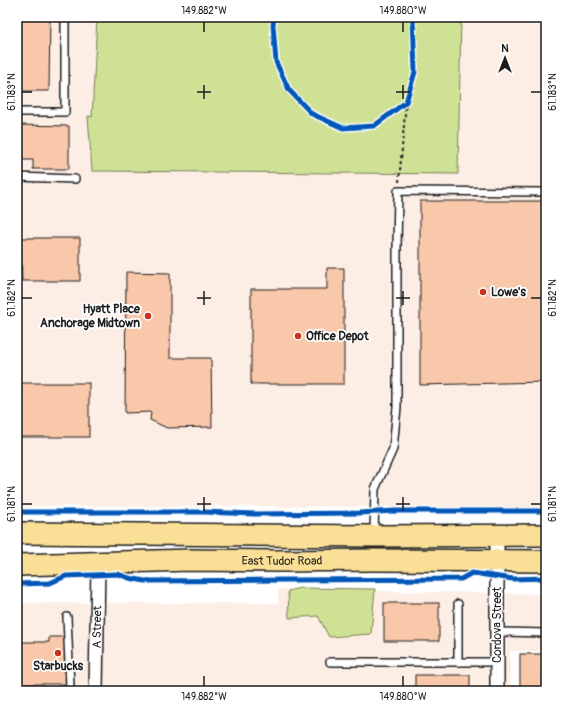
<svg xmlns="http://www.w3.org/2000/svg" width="563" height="708" viewBox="0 0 563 708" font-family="Pangolin,sans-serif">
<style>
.built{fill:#fdeee5}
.green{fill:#cfe195;stroke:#767e58}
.building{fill:#f9c7a9;stroke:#1c1c1c}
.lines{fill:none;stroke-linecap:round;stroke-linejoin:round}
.service-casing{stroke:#1c1c1c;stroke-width:10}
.minor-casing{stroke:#1c1c1c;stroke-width:16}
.primary-casing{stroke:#1c1c1c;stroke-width:24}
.path{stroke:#1c1c1c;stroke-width:2;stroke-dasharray:3 3;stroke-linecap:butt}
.service{stroke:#fff;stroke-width:7}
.minor{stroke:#fff;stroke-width:13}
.primary{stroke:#fadf96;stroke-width:21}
.cycleway-casing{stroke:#fff;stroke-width:8}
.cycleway{stroke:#0057b8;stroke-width:5}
.ticks{fill:none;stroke:#1c1c1c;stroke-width:1.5}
.poi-dot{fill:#c8321e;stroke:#fff;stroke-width:1.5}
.labels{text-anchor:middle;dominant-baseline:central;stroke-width:3.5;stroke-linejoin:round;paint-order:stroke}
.poi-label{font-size:12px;font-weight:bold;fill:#1c1c1c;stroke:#fff;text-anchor:start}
.street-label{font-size:12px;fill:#1c1c1c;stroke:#fff}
.neatline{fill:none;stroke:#1c1c1c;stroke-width:1.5}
.ticks-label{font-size:10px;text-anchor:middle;fill:#1c1c1c}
</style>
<rect width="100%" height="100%" fill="#fff"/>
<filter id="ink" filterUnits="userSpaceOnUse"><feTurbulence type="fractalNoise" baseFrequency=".025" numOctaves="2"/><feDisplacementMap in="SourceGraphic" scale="8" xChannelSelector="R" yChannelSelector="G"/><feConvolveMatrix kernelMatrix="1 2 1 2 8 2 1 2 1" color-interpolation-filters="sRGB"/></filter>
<g filter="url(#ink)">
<g class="built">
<path d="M17 17H97L92 118 88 116 92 171 458 174 461 17H546V507L17 506Z"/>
<path d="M278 589 546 594V651H510V691H17V603H278Z"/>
</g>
<g class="green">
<path d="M97 17H461L458 174 92 171 88 116 92 117Z"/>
<path d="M299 588 375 589 371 634 329 637 318 616 289 618 288 591Z"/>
</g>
<g class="building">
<path d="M17 17H50L49 91H17Z"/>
<path d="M17 125 69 126V169H33V160H17Z"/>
<path d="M420 201H546V382L420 385Z"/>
<path d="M21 238H80V281H22Z"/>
<path d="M327 268H344V384H251V289H327Z"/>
<path d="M126 272 170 273V358H211L212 427 167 428 150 420 151 412 125 413Z"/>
<rect x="20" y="383" width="69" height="54"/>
<rect x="384" y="603" width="55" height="38"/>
<path d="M49 637H66V684H17V642H49Z"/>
<rect x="520" y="654" width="23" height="37"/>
<rect x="415" y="675" width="55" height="16"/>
</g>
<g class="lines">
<g class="service-casing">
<g id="service">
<path d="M17 112H65V17"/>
<path d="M17 177 75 179"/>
<path d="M374 535 375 489 393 449 397 407V249L398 191 546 192"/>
<path d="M458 604V662"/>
<path d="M497 632 546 633"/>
<path d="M330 662H497"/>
<path d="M65 691 70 686 67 617"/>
</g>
</g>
<g class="minor-casing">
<g id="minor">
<path d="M497 535V691"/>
<path id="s1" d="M96 691 98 563"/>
</g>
</g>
<g class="primary-casing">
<g id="primary">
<path d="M17 533 374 536 546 535"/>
<path id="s2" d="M17 565 190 560 279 561 374 560 546 561"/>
</g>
</g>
<path class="path" d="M399 182 406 102"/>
<use href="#service" class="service"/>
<use href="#minor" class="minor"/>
<use href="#primary" class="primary"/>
<g class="cycleway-casing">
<g id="cycleway">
<path d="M274 17 273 25 276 62 289 90 312 114 343 128 374 126 406 102 415 72 413 17"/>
<path d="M17 512H204L254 514 359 513 395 511H546"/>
<path d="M17 584 50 583 66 576 118 574 129 578 145 581 461 579 472 573 513 579 546 578"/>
</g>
</g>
<use href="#cycleway" class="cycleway"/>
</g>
</g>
<path class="ticks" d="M204 22V32M403 22V32M204 85V99M403 85V99M22 92H32M197 92H211M396 92H410M531 92H541M204 291V305M403 291V305M22 298H32M197 298H211M396 298H410M531 298H541M204 497V511M403 497V511M22 504H32M197 504H211M396 504H410M531 504H541M204 676V686M403 676V686"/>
<g class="poi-dot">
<circle cx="483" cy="292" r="4"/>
<circle cx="148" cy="316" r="4"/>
<circle cx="298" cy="336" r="4"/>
<circle cx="58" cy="653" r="4"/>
</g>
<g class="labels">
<g class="poi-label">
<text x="491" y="292">Lowe's</text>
<text x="140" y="309" text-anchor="end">Hyatt Place<tspan x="140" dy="14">Anchorage Midtown</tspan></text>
<text x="306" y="336">Office Depot</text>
<text x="58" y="666" text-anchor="middle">Starbucks</text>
</g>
<g class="street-label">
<text stroke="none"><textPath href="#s2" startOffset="265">East Tudor Road</textPath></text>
<text transform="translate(497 625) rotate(-90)">Cordova Street</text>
<text stroke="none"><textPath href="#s1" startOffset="64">A Street</textPath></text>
</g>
</g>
<rect width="563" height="708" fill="none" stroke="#fff" stroke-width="44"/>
<g transform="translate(505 58)" stroke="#ffffff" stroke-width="3" paint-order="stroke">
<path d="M0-3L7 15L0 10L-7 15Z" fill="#1c1c1c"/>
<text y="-6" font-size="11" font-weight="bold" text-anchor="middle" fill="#1c1c1c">N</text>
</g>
<rect x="22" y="22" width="519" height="664" class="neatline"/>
<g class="ticks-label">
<text x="204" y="14">149.882°W</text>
<text x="403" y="14">149.880°W</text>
<text transform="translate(11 92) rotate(-90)" y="4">61.183°N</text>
<text transform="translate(552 92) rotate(-90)" y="4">61.183°N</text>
<text transform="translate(11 298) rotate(-90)" y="4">61.182°N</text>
<text transform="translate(552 298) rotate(-90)" y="4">61.182°N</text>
<text transform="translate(11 504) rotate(-90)" y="4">61.181°N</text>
<text transform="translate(552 504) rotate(-90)" y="4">61.181°N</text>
<text x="204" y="700">149.882°W</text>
<text x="403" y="700">149.880°W</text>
</g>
</svg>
